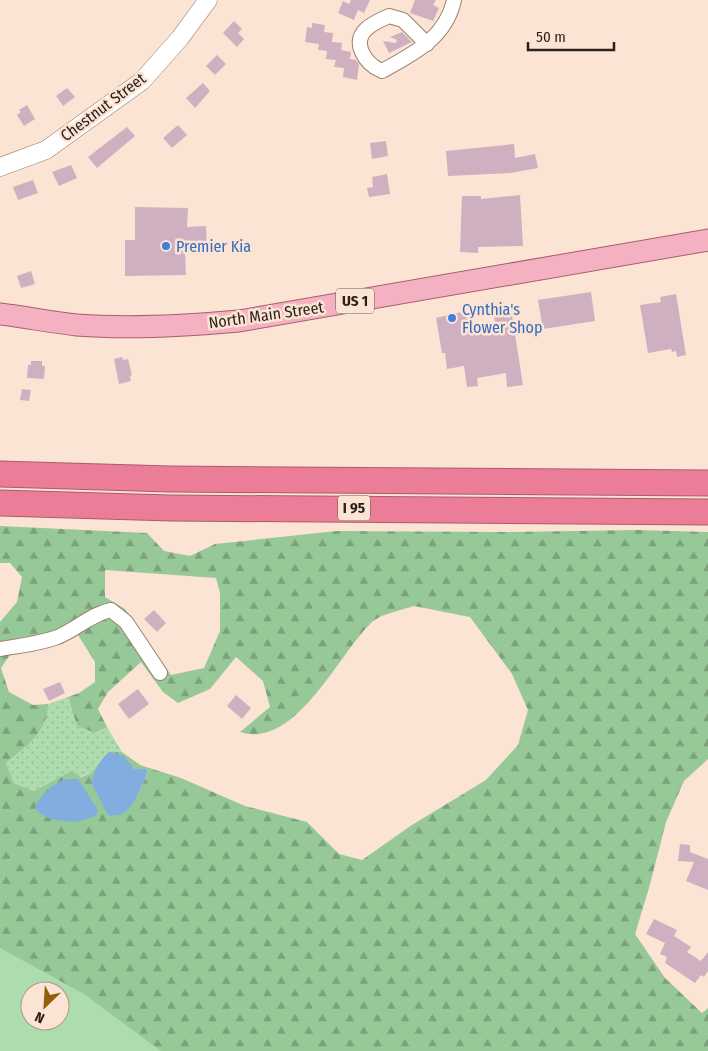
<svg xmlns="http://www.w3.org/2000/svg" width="708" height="1051" viewBox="0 0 708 1051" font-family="'Fira Sans Condensed',sans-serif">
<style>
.grass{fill:url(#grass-dots)}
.forest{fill:url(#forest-firs);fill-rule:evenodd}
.park{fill:#adddae;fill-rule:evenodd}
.water{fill:#81aedf}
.building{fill:#cfb0c1}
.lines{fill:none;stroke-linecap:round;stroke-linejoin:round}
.minor-casing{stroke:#9c816e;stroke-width:16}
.tertiary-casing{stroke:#9c816e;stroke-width:19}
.primary-casing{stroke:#a95d6c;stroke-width:23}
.motorway-casing{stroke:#a95d6c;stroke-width:27}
.minor{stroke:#fff;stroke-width:14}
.tertiary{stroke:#fff;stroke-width:18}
.primary{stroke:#f4b1c1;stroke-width:21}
.motorway{stroke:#ec7d98;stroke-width:25}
.shop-dot{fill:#3f7fe0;stroke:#fce4d4;stroke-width:2}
.labels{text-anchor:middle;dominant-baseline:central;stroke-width:5;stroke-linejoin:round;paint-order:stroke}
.shield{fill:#fce4d4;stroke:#6a5c52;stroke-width:1}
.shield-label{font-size:15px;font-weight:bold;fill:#2c211a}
.street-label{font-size:16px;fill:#2c211a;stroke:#fce4d4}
.shop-label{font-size:16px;fill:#366cbe;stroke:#fce4d4;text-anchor:start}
</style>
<defs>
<pattern id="grass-dots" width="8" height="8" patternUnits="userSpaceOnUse" patternTransform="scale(1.25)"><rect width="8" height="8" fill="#adddae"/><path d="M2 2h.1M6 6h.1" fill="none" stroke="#95bd95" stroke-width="1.8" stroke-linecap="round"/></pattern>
<pattern id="forest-firs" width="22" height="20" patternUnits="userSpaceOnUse" patternTransform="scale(1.25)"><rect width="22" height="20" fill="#97c898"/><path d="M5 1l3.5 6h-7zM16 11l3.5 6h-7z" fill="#7ba27b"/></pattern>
</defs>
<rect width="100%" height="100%" fill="#fce4d4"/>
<path class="grass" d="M68 697 77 726 95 733 107 727 122 752H108L90 774 50 783 34 791 14 783 6 763 25 748 48 710V704Z"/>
<path class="forest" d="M0 526 147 533 164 551 190 556 215 544 337 531 509 532 638 530 708 532V759L684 781 666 822 649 888 635 934 665 978 702 1013 708 1008V1051H0V622L17 602 22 577 10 563H0ZM105 570 216 578 220 593V631L204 668 171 675 125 609 105 597ZM414 606 470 617 512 674 528 710 518 745 486 780 412 825 362 860 339 854 307 822 245 806 181 778 140 765 122 752H108L90 774 81 777 72 771 34 791 14 783 6 763C24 749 49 730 48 704L33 705 9 692 1 668 11 653 33 652 78 635 95 662V682L79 693 68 697 77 726 95 733 107 727 98 709 108 692 141 662 163 692 178 703 210 689 236 657 263 681 270 707 240 732C295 750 338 655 371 623 380 614 402 610 414 606ZM129 764 134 769H146L148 771C138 795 138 804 114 816ZM30 991H60V1021H30Z"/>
<path class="park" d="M0 948 84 994 161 1051H0ZM30 991H60V1021H30Z"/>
<g class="water">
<path d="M110 752 124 756 134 769H146L148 771C141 787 132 821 108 815L91 782C95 771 100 758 110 752Z"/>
<path d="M66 779H78L98 810 96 815C82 825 43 824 35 807 43 793 51 785 66 779Z"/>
</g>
<g class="building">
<path d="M351 0H370L364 13 358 10 354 20 338 13 343 1 349 4Z"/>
<path d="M415 0H436L433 5 439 8 433 21 410 13Z"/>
<path d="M234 21 242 29 238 33 244 39 237 47 223 33Z"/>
<path d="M312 23 325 25 324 32 333 33 332 42 342 43 341 50 351 52 350 59 356 60 359 64 357 80 343 77 344 68 334 67 336 60 326 59 327 51 318 50 319 44 305 42 307 27 312 28Z"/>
<path d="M402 32 412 42 389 53 383 41 396 43 397 40 390 37Z"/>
<path d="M217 55 226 64 215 75 206 66Z"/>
<path d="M203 83 210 91 195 108 186 98Z"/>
<path d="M67 88 75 97 63 106 56 96Z"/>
<path d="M27 105 35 119 24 126 17 115 21 112 19 110Z"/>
<path d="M178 125 187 135 172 148 163 138Z"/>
<path d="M127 127 135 136 97 168 88 157Z"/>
<path d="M386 141 388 156 372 159 370 143Z"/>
<path d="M514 144 515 158 535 154 538 168 510 173 448 176 446 151Z"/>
<path d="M71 165 77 178 59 186 52 172Z"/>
<path d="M387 174 390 194 369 197 367 188 373 187 372 177Z"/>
<path d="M33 180 38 193 18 200 13 187Z"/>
<path d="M520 195 523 246 478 247V253L460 252 462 196H481V199Z"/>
<path d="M135 207 188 208 187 227 206 226 207 252 185 251 186 275 125 276V240H135Z"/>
<path d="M31 271 35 284 21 288 17 276Z"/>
<path d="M591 292 595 321 543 329 538 300Z"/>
<path d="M676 294 686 355 677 357 676 351 672 352 671 349 648 353 640 305 661 302 660 297Z"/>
<path d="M511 309 523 385 507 387 506 373 477 378 478 386 467 387 464 366 447 369 445 353H442L436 318 466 311 468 326 495 322 493 312Z"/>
<path d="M122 357 123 360 128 359 132 375 130 376 131 381 119 384 114 359Z"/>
<path d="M31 361H42V366H45L44 379 27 378 28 365H31Z"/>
<path d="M22 389 31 390 29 401 20 400Z"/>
<path d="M154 610 166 623 157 632 144 619Z"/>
<path d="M60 682 65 693 49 701 43 689Z"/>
<path d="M138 689 149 704 129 719 118 704Z"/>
<path d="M236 695 251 708 242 719 227 706Z"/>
<path d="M680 844 690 845V852L708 859V890L686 881 694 862 678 861Z"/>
<path d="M654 919 677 930 674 936 691 947 687 952 701 961 708 952V971L704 977 701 975 695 983 665 963 667 957 660 954 665 943 646 934Z"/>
</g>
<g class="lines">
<g class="minor-casing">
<g id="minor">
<path d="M427 44 403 20 389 16C373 23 353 32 362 52 366 61 372 67 382 71 413 54 446 38 454 0"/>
<path d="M0 649C18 646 37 644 55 638 75 631 90 614 111 610L126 622 160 673"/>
</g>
</g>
<g class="tertiary-casing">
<path id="tertiary" d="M0 167 46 150 142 81 180 38 208 0"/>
</g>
<g class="primary-casing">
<path id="primary" d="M0 314C25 317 51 322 77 325 130 329 185 326 239 321L708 240"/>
</g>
<g class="motorway-casing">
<g id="motorway">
<path d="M0 474 170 479 708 483"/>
<path d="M0 503 171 508 708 512"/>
</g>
</g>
<use href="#minor" class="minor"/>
<use href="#tertiary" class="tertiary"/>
<use href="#primary" class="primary"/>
<use href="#motorway" class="motorway"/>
</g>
<g class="shop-dot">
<circle cx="166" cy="246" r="5"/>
<circle cx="452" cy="318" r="5"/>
</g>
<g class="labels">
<g class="shield">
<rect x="336" y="288.5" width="38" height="25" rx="4"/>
<rect x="338" y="495.5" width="32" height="25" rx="4"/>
</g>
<g class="shield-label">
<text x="355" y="301">US 1</text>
<text x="354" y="508">I 95</text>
</g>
<g class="street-label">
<text transform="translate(103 107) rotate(-37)">Chestnut Street</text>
<text transform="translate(266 315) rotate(-8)">North Main Street</text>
</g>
<g class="shop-label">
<text x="176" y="246">Premier Kia</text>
<text x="462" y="309">Cynthia's<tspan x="462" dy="18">Flower Shop</tspan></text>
</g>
</g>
<g transform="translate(45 1006) rotate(205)"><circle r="24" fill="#fce4d4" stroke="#a9968a"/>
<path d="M0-4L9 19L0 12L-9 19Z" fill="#915e0e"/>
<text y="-8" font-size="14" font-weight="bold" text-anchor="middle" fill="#2c211a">N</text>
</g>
<path d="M528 42v8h86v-8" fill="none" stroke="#2c211a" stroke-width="2.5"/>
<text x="536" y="42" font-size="15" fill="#2c211a" stroke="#fce4d4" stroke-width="4" paint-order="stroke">50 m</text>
</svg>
